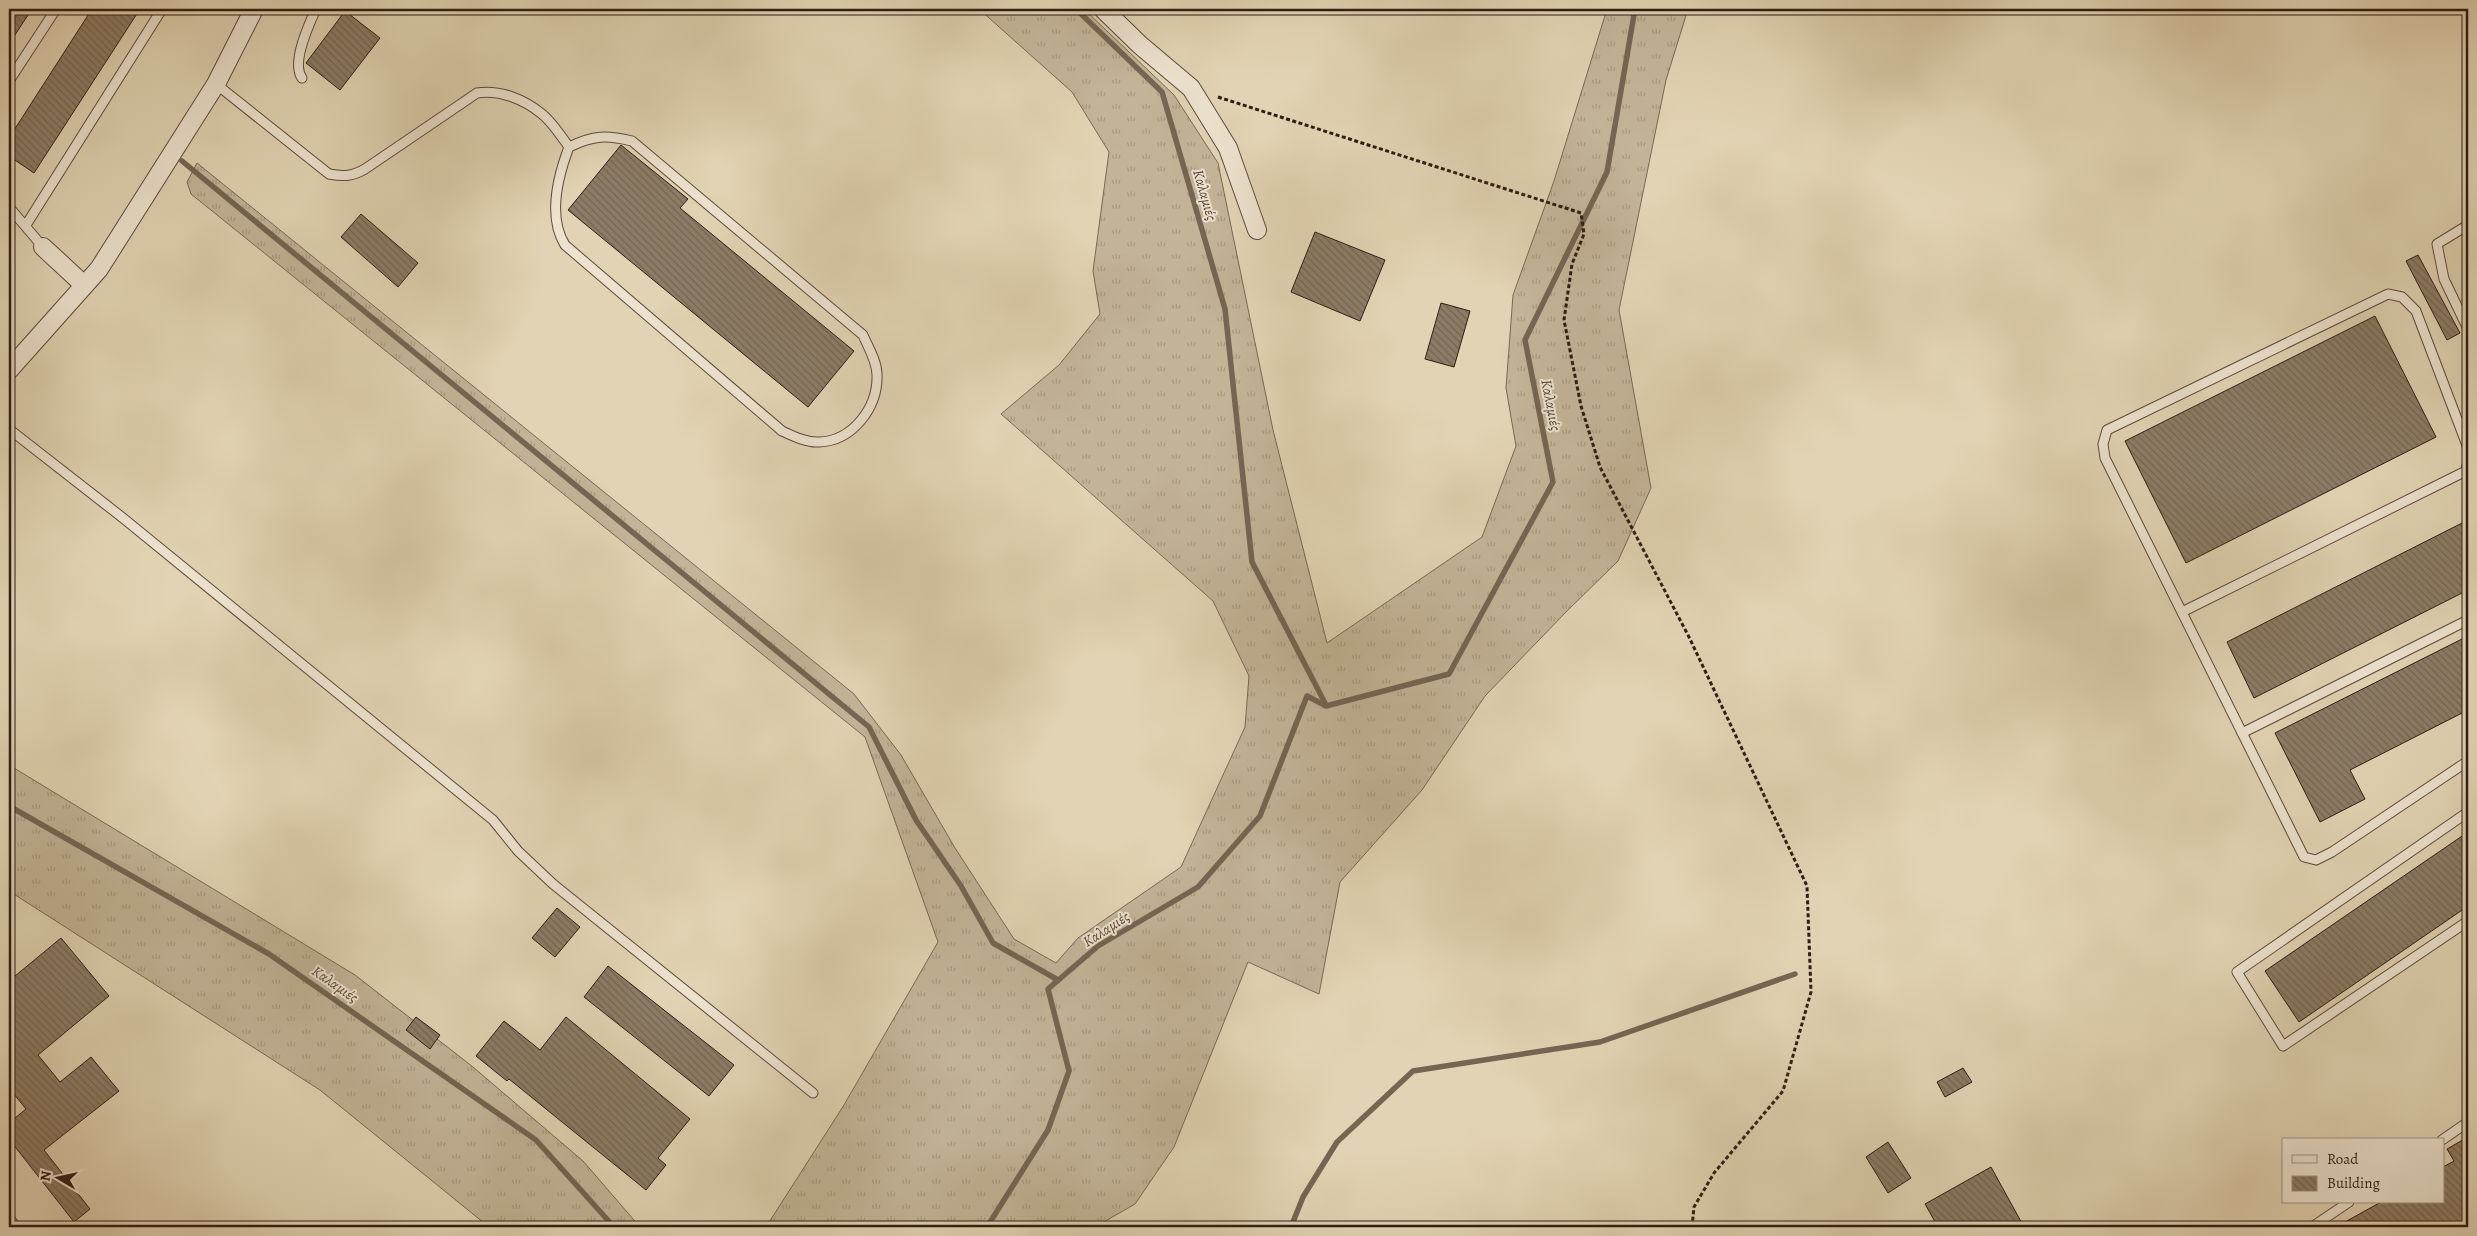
<svg xmlns="http://www.w3.org/2000/svg" width="2477" height="1236" viewBox="0 0 2477 1236" font-family="Alegreya,serif">
<style>
.grass{fill:url(#grass-tufts);stroke:#796856}
.lines{fill:none;stroke-linecap:round;stroke-linejoin:round}
.stream{stroke:#756553;stroke-width:5.5}
.building{fill:url(#building-back-hatch);stroke:#2f1d13}
.lane-casing{stroke:#5c4a3b;stroke-width:11}
.street-casing{stroke:#5c4a3b;stroke-width:20}
.path{stroke:#2f1d13;stroke-width:3;stroke-dasharray:4 2.5;stroke-linecap:butt}
.lane{stroke:#ece2ce;stroke-width:9}
.street{stroke:#ece2ce;stroke-width:18}
.labels{text-anchor:middle;dominant-baseline:central;stroke-width:4;stroke-linejoin:round;paint-order:stroke}
.water-label{font-size:15px;font-style:italic;fill:#584738;stroke:#ece2ce}
</style>
<defs>
<pattern id="grass-tufts" width="24" height="20" patternUnits="userSpaceOnUse" patternTransform="scale(1.25)"><rect width="24" height="20" fill="#c3b498"/><path d="M3 7l-1-3M5 7V3M7 7l1-3M15 17l-1-3M17 17v-4M19 17l1-3" fill="none" stroke="#a89a82"/></pattern>
<pattern id="building-back-hatch" width="6" height="6" patternUnits="userSpaceOnUse" patternTransform="scale(1.25)"><rect width="6" height="6" fill="#8c7c66"/><path d="M-1 5l2 2M0 0l6 6M5-1l2 2" fill="none" stroke="#736553"/></pattern>
</defs>
<rect width="100%" height="100%" fill="#e1d3b3"/>
<filter id="stains"><feTurbulence type="fractalNoise" baseFrequency=".004" numOctaves="4"/><feColorMatrix values="0 0 0 0 .2 0 0 0 0 .09 0 0 0 0 .02 0 0 0 .5 -.17"/></filter>
<radialGradient id="worn" r=".72"><stop offset=".6" stop-color="#630" stop-opacity="0"/><stop offset="1" stop-color="#630" stop-opacity=".3"/></radialGradient>
<g class="grass">
<path d="M979 9H1084L1174 95 1218 163 1273 430 1327 643 1482 537 1516 446 1506 388 1513 295 1554 181 1607 9H1688L1666 80 1619 310 1651 488 1618 561 1566 612 1485 696 1422 790 1340 882 1319 994 1248 962 1174 1147 1135 1204 1095 1227H766L844 1105 938 942 865 737 191 194 187 182 197 163 854 694 901 755 955 848 1014 939 1056 963 1078 938 1181 867 1245 727 1249 676 1213 601 1001 414 1059 365 1100 314 1093 271 1109 152 1072 92Z"/>
<path d="M9 765 355 975 473 1067 583 1161 640 1227H489L320 1090 9 891Z"/>
</g>
<g class="lines">
<g class="stream">
<path d="M1076 9 1162 92 1225 309 1252 562 1326 705"/>
<path d="M182 161 869 727 916 820 961 886 993 943 1058 980"/>
<path d="M9 806 269 954 536 1140 614 1227"/>
<path d="M987 1227 1048 1130 1069 1071 1048 989 1098 946 1198 887 1260 816 1307 696 1326 706 1449 674 1553 482 1525 340 1607 172 1635 9"/>
<path d="M1291 1227 1303 1197 1337 1142 1413 1071 1600 1042 1795 974"/>
</g>
</g>
<g class="building">
<path d="M9 9H32L9 44Z"/>
<path d="M92 9H140L34 173 9 156V138Z"/>
<path d="M345 11 380 38 340 90 306 63Z"/>
<path d="M621 145 688 199 680 208 854 351 808 407 568 210Z"/>
<path d="M361 214 418 263 398 287 341 237Z"/>
<path d="M1315 232 1385 260 1360 321 1291 292Z"/>
<path d="M2418 255 2460 333 2447 340 2406 261Z"/>
<path d="M1441 303 1470 311 1454 367 1425 359Z"/>
<path d="M2375 316 2436 437 2186 563 2125 441Z"/>
<path d="M2468 520V590L2254 698 2227 642Z"/>
<path d="M2468 636V710L2350 770 2365 799 2320 822 2275 733Z"/>
<path d="M2468 832V906L2299 1022 2265 971Z"/>
<path d="M557 908 580 927 555 957 532 938Z"/>
<path d="M61 938 109 996 38 1055 60 1082 91 1057 119 1091 44 1150 90 1209 74 1222 9 1139V1123L26 1109 9 1088V981Z"/>
<path d="M608 966 734 1065 709 1096 584 997Z"/>
<path d="M416 1017 440 1035 430 1049 406 1030Z"/>
<path d="M566 1017 690 1119 658 1158 666 1165 646 1190 509 1079 507 1081 476 1056 504 1021 540 1050Z"/>
<path d="M1963 1068 1972 1082 1945 1097 1937 1082Z"/>
<path d="M2468 1137V1227H2336L2381 1202H2443V1167L2454 1161 2447 1149Z"/>
<path d="M1888 1142 1911 1178 1888 1193 1866 1157Z"/>
<path d="M1991 1167 2024 1227H1938L1925 1204Z"/>
</g>
<g class="lines">
<g class="lane-casing">
<g id="lane">
<path d="M302 78C291 63 309 24 316 9"/>
<path d="M9 81 56 9"/>
<path d="M216 84 329 174C344 177 353 176 365 169L477 93C500 89 525 100 542 114 552 122 561 136 569 147 594 135 606 135 632 141L863 335C868 347 877 361 877 375 878 407 853 441 819 442 807 443 793 436 782 431L565 245C547 216 558 176 569 147"/>
<path d="M9 207 43 247"/>
<path d="M26 225 162 9"/>
<path d="M2468 225 2437 244 2444 279 2468 329"/>
<path d="M9 429 123 518 493 820 518 851 553 884 813 1093"/>
<path d="M2468 448 2416 311 2402 297 2388 294 2107 430 2103 444 2105 458 2304 857 2316 860 2332 852 2468 761"/>
<path d="M2182 612 2466 471 2468 460"/>
<path d="M2242 733 2468 620"/>
<path d="M2468 812 2237 972 2283 1046 2468 921"/>
<path d="M2442 1140 2468 1122"/>
<path d="M9 1218 16 1227"/>
<path d="M2312 1227 2349 1202"/>
</g>
</g>
<g class="street-casing">
<g id="street">
<path d="M1103 9 1140 45 1191 88 1228 148 1257 230"/>
<path d="M43 247 84 285"/>
<path d="M9 370 99 269 216 84 254 9"/>
</g>
</g>
<path class="path" d="M1218 97 1581 213 1584 234 1572 264 1564 320 1581 406 1600 467 1689 637 1807 886 1811 992 1783 1091 1714 1173 1694 1207 1692 1227"/>
<use href="#lane" class="lane"/>
<use href="#street" class="street"/>
</g>
<g class="labels">
<g class="water-label">
<text transform="translate(1205 195) rotate(74)">Καλαμιές</text>
<text transform="translate(1551 405) rotate(79)">Καλαμιές</text>
<text transform="translate(1106 929) rotate(-33)">Καλαμιές</text>
<text transform="translate(335 984) rotate(35)">Καλαμιές</text>
</g>
</g>
<rect width="2477" height="1236" fill="none" stroke="#e1d3b3" stroke-width="30"/>
<rect x="10" y="10" width="2457" height="1216" fill="none" stroke="#2f1d13" stroke-width="2.5"/>
<rect x="15" y="15" width="2447" height="1206" fill="none" stroke="#2f1d13"/>
<rect x="2282" y="1138" width="162" height="65" fill="#ece2ce" stroke="#a09383"/>
<rect x="2292" y="1155" width="25" height="8" fill="#ece2ce" stroke="#a09383"/>
<text x="2327" y="1164" font-size="15" fill="#2f1d13">Road</text>
<rect x="2292" y="1176" width="25" height="15" fill="url(#building-back-hatch)" stroke="#a09383"/>
<text x="2327" y="1188" font-size="15" fill="#2f1d13">Building</text>
<g transform="translate(58 1178) rotate(279)" stroke="#ece2ce" stroke-width="4" paint-order="stroke">
<path d="M0-4L9 19L0 12L-9 19Z" fill="#2f1d13"/>
<text y="-8" font-size="14" font-weight="bold" text-anchor="middle" fill="#2f1d13">N</text>
</g>
<rect width="100%" height="100%" filter="url(#stains)"/>
<rect width="100%" height="100%" fill="url(#worn)"/>
</svg>
